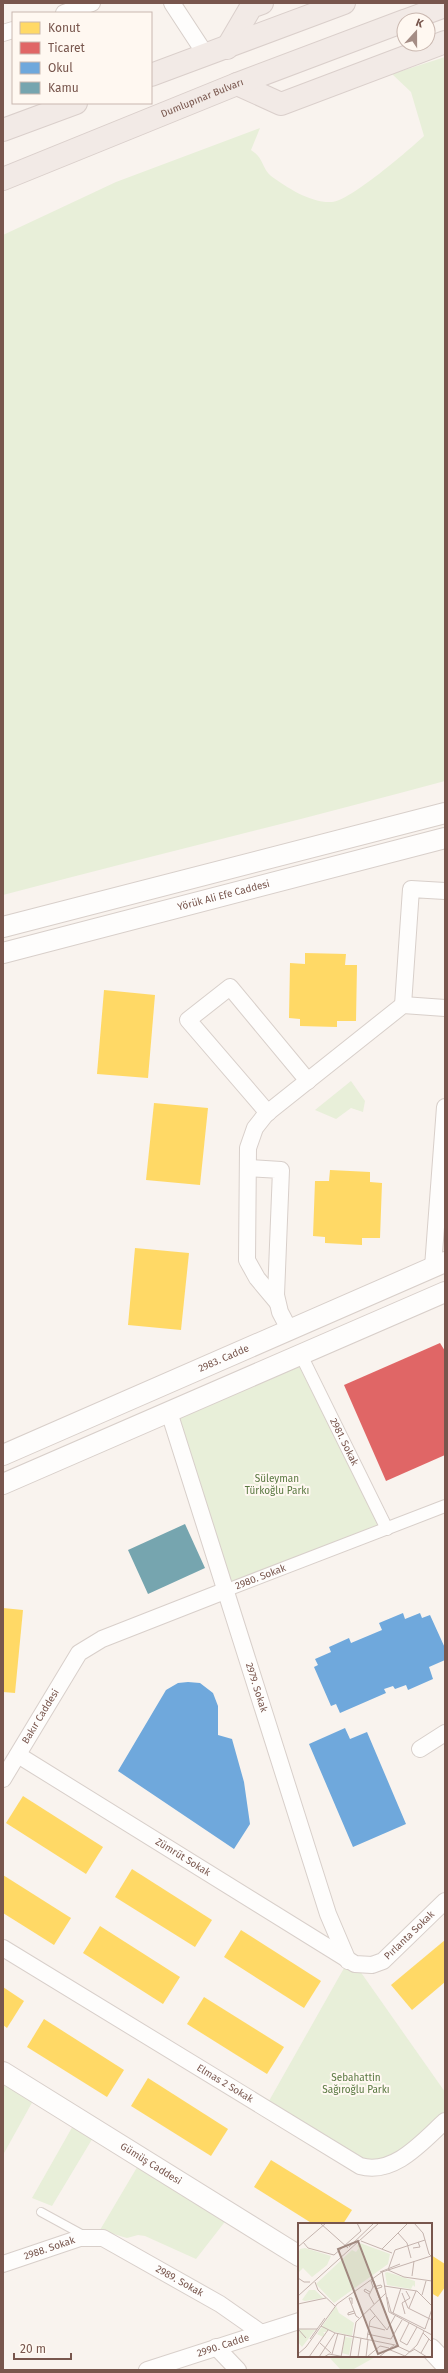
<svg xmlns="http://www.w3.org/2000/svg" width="448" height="2373" viewBox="0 0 448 2373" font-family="'Fira Sans',sans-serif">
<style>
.green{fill:#e8efd9}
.homes{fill:#ffd966}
.shops{fill:#e06666}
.schools{fill:#6fa8dc}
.public{fill:#76a5af}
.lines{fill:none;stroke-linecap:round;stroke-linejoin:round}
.service-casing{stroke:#d8cfca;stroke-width:10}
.pedestrian-casing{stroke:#d8cfca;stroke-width:14}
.minor-casing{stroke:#d8cfca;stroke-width:18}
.tertiary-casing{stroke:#d8cfca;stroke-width:22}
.trunk-casing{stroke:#dacfcb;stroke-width:24}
.service{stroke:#fefdfc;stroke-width:8}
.pedestrian{stroke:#fefdfc;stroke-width:12}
.minor{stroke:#fefdfc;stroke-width:16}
.tertiary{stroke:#fefdfc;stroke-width:20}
.trunk{stroke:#f2eae6;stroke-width:22}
.labels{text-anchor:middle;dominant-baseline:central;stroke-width:4;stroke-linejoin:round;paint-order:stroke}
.street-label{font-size:10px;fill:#78564d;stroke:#fff8f1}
.park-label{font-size:10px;fill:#597841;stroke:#fff8f1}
.inset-road{fill:none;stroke:#c5b4ae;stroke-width:1}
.view{fill:#a0887f;fill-opacity:0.15;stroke:#a0887f;stroke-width:2}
.inset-edge{fill:none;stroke:#78564d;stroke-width:2}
</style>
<rect width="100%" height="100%" fill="#f9f3ee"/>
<g class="green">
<path d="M445 57V781C298 821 150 856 3 895V235L116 182 260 128 251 150C264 158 262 169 271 176 288 188 310 203 332 202 350 201 409 150 424 136L411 92 392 74Z"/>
<path d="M351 1081 365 1101 363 1112 351 1108 336 1119 315 1110Z"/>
<path d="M301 1355 387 1529 227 1590 169 1412Z"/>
<path d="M348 1961 355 1964 445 2092V2121L375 2167 265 2108Z"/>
<path d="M3 2079 34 2099 3 2155Z"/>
<path d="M74 2124 94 2136 52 2206 32 2198Z"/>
<path d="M139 2164 227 2219 196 2259 145 2236 138 2235 127 2238 100 2230Z"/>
<path d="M328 2356H377L352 2370H341Z"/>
</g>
<g class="homes">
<path d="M305 953 346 954 345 965H357L356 1021H337V1027L300 1026V1019L289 1018 290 963 305 964Z"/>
<path d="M104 990 155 995 148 1078 97 1074Z"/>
<path d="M154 1103 208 1108 200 1185 146 1180Z"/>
<path d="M330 1170 370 1172V1182L382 1183 380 1238H362V1245L325 1243V1237L313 1236 315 1181H329Z"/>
<path d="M135 1248 189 1253 181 1330 128 1325Z"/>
<path d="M3 1608 23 1610 15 1693 3 1692Z"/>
<path d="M23 1796 103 1847 86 1874 6 1823Z"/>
<path d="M132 1869 212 1920 195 1947 115 1897Z"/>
<path d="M3 1875 71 1918 54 1945 3 1913Z"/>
<path d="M100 1926 180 1977 163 2004 83 1953Z"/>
<path d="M241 1930 321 1981 304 2008 224 1957Z"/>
<path d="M445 1940V1982L412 2010 391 1985Z"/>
<path d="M3 1987 24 2001 7 2028 3 2025Z"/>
<path d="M204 1997 284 2047 267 2074 187 2024Z"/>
<path d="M44 2019 124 2070 107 2097 27 2047Z"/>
<path d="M148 2078 228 2129 211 2156 131 2106Z"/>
<path d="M271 2160 352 2210 343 2224H313L254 2187Z"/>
<path d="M431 2255 445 2264V2287L438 2297 431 2293Z"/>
</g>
<path class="shops" d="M440 1343 445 1351V1455L386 1481 344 1385Z"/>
<g class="schools">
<path d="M403 1613 405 1619 420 1613 422 1618 430 1615 445 1648V1660L429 1667 433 1679 408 1690 406 1685 395 1689 393 1686 384 1689 386 1693 340 1713 336 1704 331 1706 314 1667 318 1665 315 1659 331 1652 329 1647 349 1638 351 1643 382 1630 379 1623Z"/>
<path d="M188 1682 200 1683 213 1693 218 1706V1735L232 1739 244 1782 250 1824 234 1849 118 1771 166 1690 178 1683Z"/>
<path d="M345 1728 350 1739 367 1732 406 1824 353 1847 309 1744Z"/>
</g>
<path class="public" d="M185 1524 205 1568 148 1594 128 1550Z"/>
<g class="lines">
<g class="service-casing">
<path id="service" d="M41 2212 85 2236"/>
</g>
<g class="pedestrian-casing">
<g id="pedestrian">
<path id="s1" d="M301 1355 387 1529"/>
<path id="s2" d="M227 1590 445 1506"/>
</g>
</g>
<g class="minor-casing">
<g id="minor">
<path d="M172 3 206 55"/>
<path d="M64 13 92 3"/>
<path d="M3 33 13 30"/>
<path d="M403 1005 411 889 445 891"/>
<path d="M268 1113 188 1020 230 987 308 1081"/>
<path d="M248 1168 281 1170 276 1295 280 1312 290 1331"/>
<path d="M433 1267 445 1107"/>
<path d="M277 1302 257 1278 247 1260 248 1148 255 1128 266 1114 403 1005 445 1008"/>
<path id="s3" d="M169 1412 328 1914 348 1961"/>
<path d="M420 1749 445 1733"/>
<path id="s4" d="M18 1755 355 1964 372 1965 383 1961 445 1901"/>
<path id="s5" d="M3 1779 79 1653 102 1639 227 1590"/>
<path id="s6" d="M3 1948 360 2166C394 2176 423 2141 445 2121"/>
<path id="s7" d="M3 2264 80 2238H103L220 2304 260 2332"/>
<path d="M216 2347 238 2370"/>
<path id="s8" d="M147 2370 299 2321"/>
</g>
</g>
<g class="tertiary-casing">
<g id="tertiary">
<path d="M3 927 445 813"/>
<path id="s9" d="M3 953 445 838"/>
<path id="s10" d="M3 1455 445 1262"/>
<path d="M3 1484 445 1292"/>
<path id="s11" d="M3 2072 299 2256"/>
<path d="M431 2349 445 2364"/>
</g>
</g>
<g class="trunk-casing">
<g id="trunk">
<path d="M407 20 445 6"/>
<path d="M227 48 251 7 262 3"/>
<path d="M151 75 344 3"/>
<path d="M237 84 281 104 445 42"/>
<path d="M3 130 76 103"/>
<path id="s12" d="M3 179 237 84 404 21"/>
</g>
</g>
<use href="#service" class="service"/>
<use href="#pedestrian" class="pedestrian"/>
<use href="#minor" class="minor"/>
<use href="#tertiary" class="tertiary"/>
<use href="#trunk" class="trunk"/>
</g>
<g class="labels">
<g class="street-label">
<text stroke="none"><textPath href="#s12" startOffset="215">Dumlupınar Bulvarı</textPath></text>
<text stroke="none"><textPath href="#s9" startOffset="228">Yörük Ali Efe Caddesi</textPath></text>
<text stroke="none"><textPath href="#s10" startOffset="241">2983. Cadde</textPath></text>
<text stroke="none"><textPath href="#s1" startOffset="97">2981. Sokak</textPath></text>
<text stroke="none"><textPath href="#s2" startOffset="36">2980. Sokak</textPath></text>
<text stroke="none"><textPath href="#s3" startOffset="289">2979. Sokak</textPath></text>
<text stroke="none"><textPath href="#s5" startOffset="73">Bakır Caddesi</textPath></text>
<text stroke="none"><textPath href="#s4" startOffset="194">Zümrüt Sokak</textPath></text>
<text stroke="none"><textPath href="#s4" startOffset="462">Pırlanta Sokak</textPath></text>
<text stroke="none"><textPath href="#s6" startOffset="260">Elmas 2 Sokak</textPath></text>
<text stroke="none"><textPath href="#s11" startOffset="174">Gümüş Caddesi</textPath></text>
<text stroke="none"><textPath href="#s7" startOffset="49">2988. Sokak</textPath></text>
<text stroke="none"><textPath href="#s7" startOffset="192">2989. Sokak</textPath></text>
<text stroke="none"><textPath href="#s8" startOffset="80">2990. Cadde</textPath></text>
</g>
<g class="park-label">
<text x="277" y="1479">Süleyman<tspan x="277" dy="12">Türkoğlu Parkı</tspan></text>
<text x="356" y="2078">Sebahattin<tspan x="356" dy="12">Sağıroğlu Parkı</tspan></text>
</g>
</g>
<g transform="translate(298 2223)">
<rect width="134" height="134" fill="#f9f3ee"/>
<path d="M62 20 92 31 90 41 36 80 18 61 54 27 58 29 61 25 59 23ZM7 25 33 33 29 42 14 54 5 45 0 50V31L2 26ZM89 49 117 58V64L115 62 113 66 89 62 87 50ZM11 67H17L25 75 7 78 4 77ZM38 83 41 90 56 100 54 113 29 107 28 109H25L27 111 25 114 19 111ZM0 106 17 107 4 124 0 119ZM47 114 54 115 51 132 44 130Z" fill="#e8efd9"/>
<path class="inset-road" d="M22 0 50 25M116 0 125 10 131 31 134 34M100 10 109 20 113 35M127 17 97 27 90 47 106 54 134 58M63 18 94 30M5 19 10 25 36 32 63 8 59 0M0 24 28 0M51 24 76 0M115 25 122 24 120 19M84 26 110 0M84 48 91 89 134 112M82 49 102 41M114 53 116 38M0 55 6 59H12M17 59 20 67 37 83M86 63 119 68 134 83M75 64 73 58H76L81 75M104 70 110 85 134 97M71 71 66 68 67 66 72 69M124 72 128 58M0 73 81 0M89 74 93 89 127 106M0 81 28 75M54 81V75H51L58 93 61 95M76 81 71 72 75 64 83 62 84 64 78 66M111 85 118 68M72 86 89 107M56 88 50 90V92L57 90M95 90 103 65M107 91 104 80 112 75 108 68M111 100 102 118 109 122 119 104M23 103 37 110 97 122 112 129 117 126M71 103 87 107M0 106H19M0 106 8 115M127 106 134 86M89 107 97 93M125 110 134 119M69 111 93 116 104 97M12 116 27 95M69 116 72 98 77 93M22 120 33 130M90 126 107 133M116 126 129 134M123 130 131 116M0 131 8 124 39 81 84 49 133 33M34 131 40 110M11 134 30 107M21 134 37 110M26 134 31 131 47 134M43 134 47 112M52 134 58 99 88 70M60 134 63 115M68 134 70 117M69 134 82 123 91 125M81 134 96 122M106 134 119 122 126 108"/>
<path class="view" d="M60 18 100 123 80 131 40 26Z"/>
<rect width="134" height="134" class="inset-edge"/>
</g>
<rect width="448" height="2373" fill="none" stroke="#78564d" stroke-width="8"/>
<rect x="12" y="12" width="140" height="92" fill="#fff8f1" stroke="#c9b7af"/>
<rect x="20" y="22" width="20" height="12" fill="#ffd966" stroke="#c9b7af"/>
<text x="48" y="32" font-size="12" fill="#78564d">Konut</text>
<rect x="20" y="42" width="20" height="12" fill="#e06666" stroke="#c9b7af"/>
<text x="48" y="52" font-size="12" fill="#78564d">Ticaret</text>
<rect x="20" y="62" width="20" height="12" fill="#6fa8dc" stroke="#c9b7af"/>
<text x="48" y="72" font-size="12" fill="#78564d">Okul</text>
<rect x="20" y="82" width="20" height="12" fill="#76a5af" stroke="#c9b7af"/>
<text x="48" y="92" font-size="12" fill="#78564d">Kamu</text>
<g transform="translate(416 32) rotate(21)"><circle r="19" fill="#fff8f1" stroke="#c9b7af"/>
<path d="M0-3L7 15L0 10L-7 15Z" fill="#a58d85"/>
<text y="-6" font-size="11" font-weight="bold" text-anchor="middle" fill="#78564d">K</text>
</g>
<path d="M14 2353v6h57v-6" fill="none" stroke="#78564d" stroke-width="2"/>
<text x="20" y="2353" font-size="12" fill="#78564d" stroke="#fff8f1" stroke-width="3" paint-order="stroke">20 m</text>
</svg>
